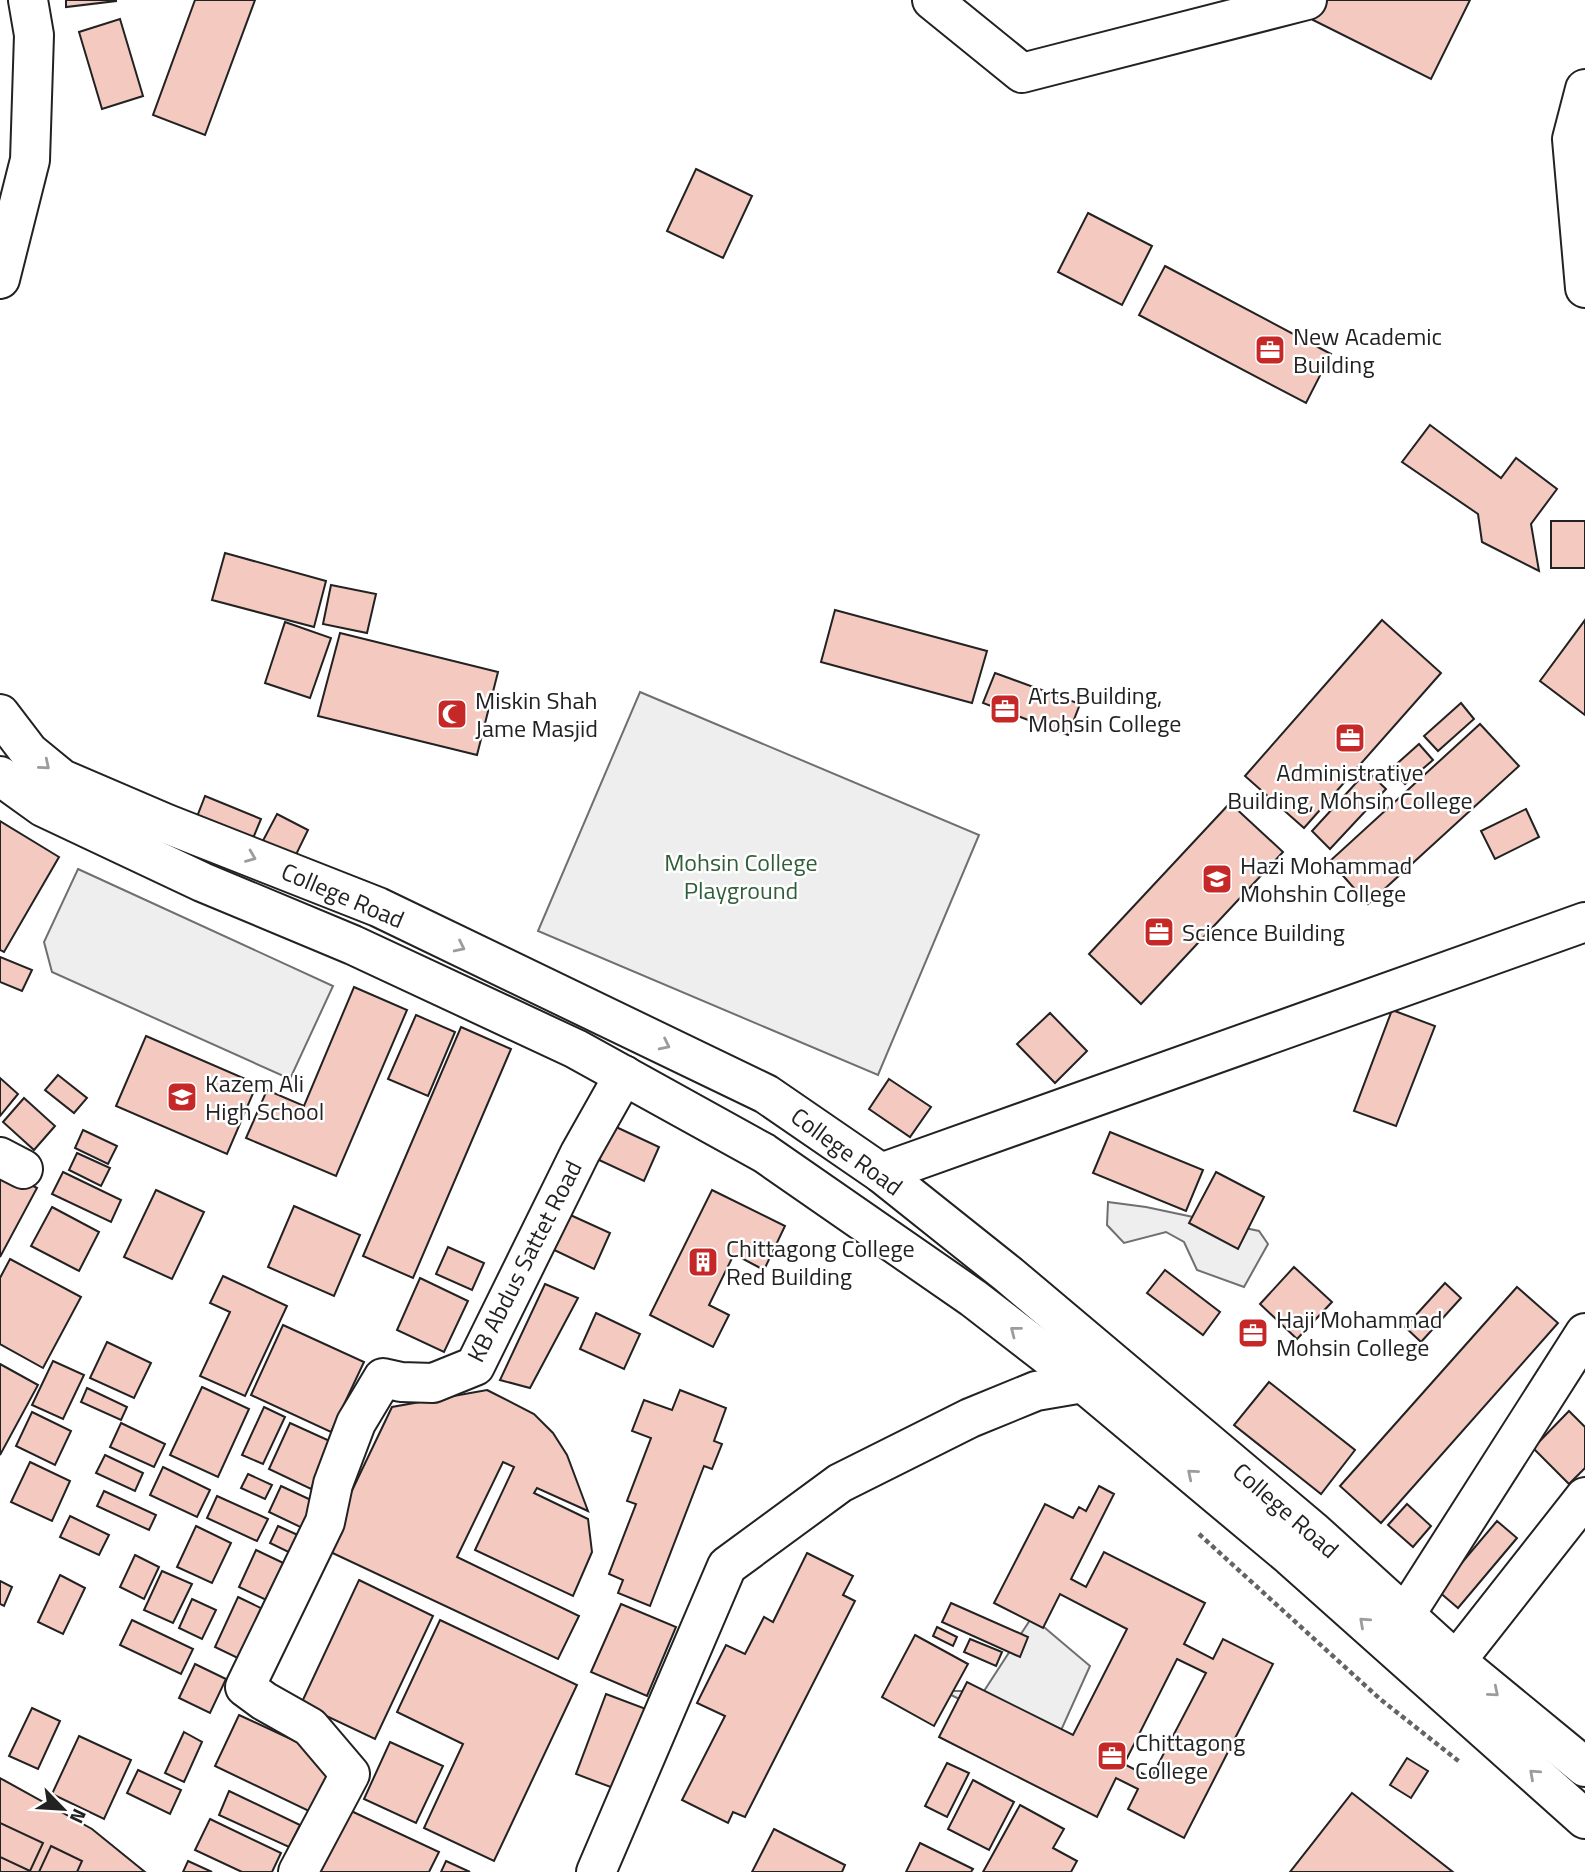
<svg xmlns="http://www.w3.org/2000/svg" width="1585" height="1872" viewBox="0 0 1585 1872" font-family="'Titillium Web',sans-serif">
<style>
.green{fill:#eee;stroke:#6f6f6f;stroke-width:2}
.building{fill:#f3c9c0;stroke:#222;stroke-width:2;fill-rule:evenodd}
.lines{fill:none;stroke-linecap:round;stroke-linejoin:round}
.minor-casing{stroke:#222;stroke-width:42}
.major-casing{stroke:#222;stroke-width:42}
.path{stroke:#646464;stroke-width:4.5;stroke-dasharray:5 3.5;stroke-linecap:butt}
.minor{stroke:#fff;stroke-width:38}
.major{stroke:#fff;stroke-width:38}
.oneway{stroke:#9c9c9c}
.labels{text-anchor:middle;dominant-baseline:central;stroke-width:5;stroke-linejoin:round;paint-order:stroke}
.poi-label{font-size:24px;fill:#222;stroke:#fff;text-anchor:start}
.park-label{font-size:24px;fill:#2f5e38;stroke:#fff}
.street-label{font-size:24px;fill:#222;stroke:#fff}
</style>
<rect width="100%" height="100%" fill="#fff"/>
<g class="green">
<path d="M640 692 979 835 878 1075 538 931Z"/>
<path d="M78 869 333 986 290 1079 52 972 44 942Z"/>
<path d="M1108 1202 1146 1207 1259 1231 1268 1244 1244 1287 1197 1270 1184 1242 1166 1232 1124 1243 1107 1225Z"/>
<path d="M1032 1617 1090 1666 1054 1746 943 1691H984Z"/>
</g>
<g class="building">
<path d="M66 0H116V1L66 7Z"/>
<path d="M195 0H255L205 135 153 115Z"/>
<path d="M1323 0H1470L1431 79 1313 20Z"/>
<path d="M120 19 143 96 102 109 79 32Z"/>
<path d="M696 169 752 196 723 258 667 231Z"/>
<path d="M1088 213 1152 246 1122 305 1058 272Z"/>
<path d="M1165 266 1331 354 1306 403 1139 315Z"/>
<path d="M1430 425 1501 478 1516 458 1557 489 1531 524 1539 571 1482 542 1478 514 1402 462Z"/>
<rect x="1551" y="521" width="34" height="47"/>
<path d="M225 553 326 581 314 627 212 600Z"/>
<path d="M331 585 376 594 367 633 323 624Z"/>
<path d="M835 610 987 651 972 703 821 662Z"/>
<path d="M1382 620 1441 673 1304 828 1245 776Z"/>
<path d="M1585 620V715L1540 681Z"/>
<path d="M285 622 331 638 310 698 265 683Z"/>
<path d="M340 633 498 672 477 755 318 716Z"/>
<path d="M995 673 1080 704 1068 735 983 703Z"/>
<path d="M1461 703 1474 719 1438 751 1424 736Z"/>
<path d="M1480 724 1519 766 1368 904 1330 861Z"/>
<path d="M1419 744 1433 760 1405 784 1391 769Z"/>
<path d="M1367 771 1386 789 1330 849 1312 831Z"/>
<path d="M205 796 261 819 251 843 195 822Z"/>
<path d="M1230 803 1283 852 1141 1004 1089 954Z"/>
<path d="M1526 809 1539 837 1495 859 1481 831Z"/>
<path d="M277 814 308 830 290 867 258 850Z"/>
<path d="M0 821 59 857 4 952 0 950Z"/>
<path d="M0 957 32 970 22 991 0 982Z"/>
<path d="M354 987 407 1010 336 1176 246 1138 267 1090 304 1106Z"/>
<path d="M1392 1010 1435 1026 1396 1126 1354 1111Z"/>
<path d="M1050 1013 1087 1051 1055 1083 1017 1044Z"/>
<path d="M416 1015 455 1032 428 1096 388 1079Z"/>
<path d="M461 1027 511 1049 413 1278 363 1256Z"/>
<path d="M146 1036 257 1084 227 1154 116 1106Z"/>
<path d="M58 1075 87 1098 74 1113 45 1090Z"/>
<path d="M0 1078 18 1094 0 1116Z"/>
<path d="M889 1079 931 1107 910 1137 869 1109Z"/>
<path d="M24 1098 55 1126 34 1150 3 1122Z"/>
<path d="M614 1126 659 1147 644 1181 599 1160Z"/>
<path d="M83 1130 117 1146 108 1164 75 1148Z"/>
<path d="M1110 1132 1203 1170 1186 1211 1093 1173Z"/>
<path d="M77 1153 110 1168 101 1186 69 1170Z"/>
<path d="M0 1168 37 1188 0 1257Z"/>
<path d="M63 1172 121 1200 111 1222 52 1194Z"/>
<path d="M1216 1172 1264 1197 1238 1249 1189 1223Z"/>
<path d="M156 1190 204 1212 172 1279 124 1257Z"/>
<path d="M712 1190 785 1226 764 1270 734 1254 709 1305 729 1315 713 1347 650 1315Z"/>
<path d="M294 1206 360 1235 334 1296 268 1267Z"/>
<path d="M52 1207 99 1232 79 1271 31 1246Z"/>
<path d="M566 1213 610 1233 594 1269 550 1248Z"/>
<path d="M448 1247 484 1263 472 1290 436 1274Z"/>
<path d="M10 1259 81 1297 43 1368 0 1344V1278Z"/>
<path d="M1294 1267 1332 1302 1297 1339 1260 1304Z"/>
<path d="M1165 1270 1220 1312 1203 1335 1147 1293Z"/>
<path d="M223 1276 287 1306 245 1396 200 1376 230 1312 210 1303Z"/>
<path d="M420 1278 468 1301 444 1352 397 1330Z"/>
<path d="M1445 1283 1461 1298 1421 1342 1405 1327Z"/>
<path d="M545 1284 578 1298 530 1388 500 1380Z"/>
<path d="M1517 1287 1558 1323 1381 1523 1340 1486Z"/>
<path d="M596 1313 640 1334 624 1369 580 1349Z"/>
<path d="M283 1325 364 1362 331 1432 251 1395Z"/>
<path d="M107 1342 151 1363 134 1398 90 1378Z"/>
<path d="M53 1361 84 1375 63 1419 32 1405Z"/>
<path d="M0 1364 38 1385 0 1455Z"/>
<path d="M1269 1382 1355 1450 1321 1494 1234 1425Z"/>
<path d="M202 1387 249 1409 218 1477 170 1455Z"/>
<path d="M87 1388 127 1407 121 1420 81 1402Z"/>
<path d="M487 1390 534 1414 553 1433 567 1455 588 1511 537 1488 534 1493 588 1519 592 1552 573 1596 475 1550 514 1467 503 1462 457 1557 579 1616 558 1659 324 1549 392 1407Z"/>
<path d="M680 1390 726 1408 714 1441 722 1444 712 1469 704 1466 650 1606 618 1593 623 1580 609 1574 636 1504 627 1501 651 1438 632 1431 644 1400 672 1410Z"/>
<path d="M264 1407 285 1417 263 1464 242 1455Z"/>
<path d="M1569 1411 1585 1427V1468L1569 1484 1533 1448Z"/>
<path d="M32 1412 71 1431 55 1465 16 1446Z"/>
<path d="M121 1423 165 1444 154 1467 110 1447Z"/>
<path d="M290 1423 332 1442 311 1489 269 1469Z"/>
<path d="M105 1455 143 1473 135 1491 96 1473Z"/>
<path d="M30 1462 70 1481 52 1521 11 1502Z"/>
<path d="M163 1467 210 1490 197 1517 150 1495Z"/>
<path d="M248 1474 272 1485 265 1499 241 1488Z"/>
<path d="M281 1486 326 1507 313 1533 269 1512Z"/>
<path d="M1099 1486 1114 1494 1071 1579 1086 1587 1104 1552 1205 1603 1184 1644 1213 1659 1223 1639 1273 1664 1184 1838 1128 1809 1138 1789 1116 1778 1097 1817 939 1737 967 1682 1073 1735 1127 1629 1060 1594 1043 1628 994 1603 1045 1504 1073 1518 1079 1507 1086 1511ZM1177 1659 1206 1673 1151 1778 1124 1764Z"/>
<path d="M104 1491 156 1515 149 1530 97 1506Z"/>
<path d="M217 1496 268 1519 257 1541 207 1518Z"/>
<path d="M1407 1504 1431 1526 1413 1547 1388 1525Z"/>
<path d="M70 1516 109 1535 99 1555 60 1537Z"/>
<path d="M1497 1521 1517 1538 1458 1608 1438 1591Z"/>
<path d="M196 1526 231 1543 212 1583 177 1567Z"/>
<path d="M278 1526 311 1541 303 1559 270 1543Z"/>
<path d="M256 1550 296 1569 279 1606 239 1587Z"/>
<path d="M807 1553 853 1576 843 1595 855 1601 745 1817 733 1812 728 1823 682 1800 725 1716 697 1703 726 1645 745 1654 764 1617 773 1622Z"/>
<path d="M135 1555 159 1567 144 1599 120 1587Z"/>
<path d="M162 1571 192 1584 173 1623 144 1610Z"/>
<path d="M60 1575 85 1588 63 1634 38 1622Z"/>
<path d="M359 1580 433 1616 375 1739 301 1704Z"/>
<path d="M0 1581 12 1587 4 1606 0 1604Z"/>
<path d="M238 1597 271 1613 248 1663 215 1647Z"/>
<path d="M192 1599 216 1610 202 1639 179 1628Z"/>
<path d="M951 1603 1028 1637 1020 1657 942 1622Z"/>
<path d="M621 1604 676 1627 647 1696 591 1672Z"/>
<path d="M132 1620 193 1649 181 1674 120 1645Z"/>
<path d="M440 1620 577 1685 494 1861 424 1828 463 1744 397 1712Z"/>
<path d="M937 1627 957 1637 953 1646 933 1636Z"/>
<path d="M915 1635 968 1664 934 1726 882 1697Z"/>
<path d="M970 1639 1002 1652 996 1666 964 1652Z"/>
<path d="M195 1664 226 1679 210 1713 179 1698Z"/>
<path d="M606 1694 646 1709 616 1789 576 1774Z"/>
<path d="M32 1708 60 1721 38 1769 9 1756Z"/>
<path d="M239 1715 338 1761 313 1813 215 1766Z"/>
<path d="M184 1732 202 1742 184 1782 165 1773Z"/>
<path d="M79 1736 131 1760 104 1819 52 1794Z"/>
<path d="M390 1742 443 1766 416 1823 364 1799Z"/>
<path d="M1407 1758 1428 1771 1411 1798 1390 1785Z"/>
<path d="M947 1763 969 1773 947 1817 925 1806Z"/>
<path d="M138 1770 181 1790 170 1814 127 1793Z"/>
<path d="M0 1778 92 1829 145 1872H0Z"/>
<path d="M973 1780 1014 1802 989 1850 948 1829Z"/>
<path d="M229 1791 300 1825 289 1847 219 1815Z"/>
<path d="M1352 1793 1453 1872H1290Z"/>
<path d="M334 1803 439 1852 429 1872H314Z"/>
<path d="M1020 1805 1064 1829 1053 1848 1077 1861 1071 1872H983Z"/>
<path d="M210 1819 281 1853 272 1872H242L195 1850Z"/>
<path d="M0 1823 43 1843 30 1871 0 1857Z"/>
<path d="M774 1829 845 1865 842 1872H752Z"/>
<path d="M920 1843 973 1869 971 1872H906Z"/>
<path d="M51 1846 82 1861 77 1872H39Z"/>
<path d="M188 1861 212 1872H183Z"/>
<path d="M446 1861 470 1872H441Z"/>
</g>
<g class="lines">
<g class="minor-casing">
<g id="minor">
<path d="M932 0 1022 73 1307 0"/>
<path d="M1585 89 1572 139 1585 288"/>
<path d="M0 1157 23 1169"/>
<path d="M881 1173 1585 922"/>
<path d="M1405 1615 1585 1333"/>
<path d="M1456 1661 1585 1497"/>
<path d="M298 1872 350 1774 310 1727 264 1701 245 1687 325 1522 333 1484 356 1423 383 1378 401 1382 433 1383 475 1366 580 1153 624 1075"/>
<path d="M596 1872 727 1566 840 1483 970 1418 1036 1391 1083 1383"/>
</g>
</g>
<g class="major-casing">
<g id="major">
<path d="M0 279 30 160 34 35 28 0"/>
<path d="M0 714 29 752 62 779 167 824 378 907 766 1094 881 1173 1009 1275 1314 1532 1456 1661 1585 1767"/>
<path d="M0 776 43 807 202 882 353 945 576 1049 764 1153 973 1298 1083 1383 1290 1556 1585 1819"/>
</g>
</g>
<path class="path" d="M1199 1534 1380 1699 1461 1763"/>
<use href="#minor" class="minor"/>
<use href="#major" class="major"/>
</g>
<defs><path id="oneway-chevron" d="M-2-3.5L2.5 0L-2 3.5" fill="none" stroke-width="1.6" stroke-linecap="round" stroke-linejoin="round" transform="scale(1.75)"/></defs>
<g class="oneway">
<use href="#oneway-chevron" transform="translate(45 765) rotate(40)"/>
<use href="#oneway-chevron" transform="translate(251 857) rotate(22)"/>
<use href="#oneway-chevron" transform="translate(460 947) rotate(26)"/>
<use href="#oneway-chevron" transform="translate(665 1045) rotate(26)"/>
<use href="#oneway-chevron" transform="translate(1015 1331) rotate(-142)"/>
<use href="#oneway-chevron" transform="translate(1192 1474) rotate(-140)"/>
<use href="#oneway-chevron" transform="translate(1364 1622) rotate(-138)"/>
<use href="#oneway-chevron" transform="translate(1494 1692) rotate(40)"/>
<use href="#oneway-chevron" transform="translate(1534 1774) rotate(-138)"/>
</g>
<defs>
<g id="office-square" transform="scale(1.575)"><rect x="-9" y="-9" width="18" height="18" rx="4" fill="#c62828" stroke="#fff"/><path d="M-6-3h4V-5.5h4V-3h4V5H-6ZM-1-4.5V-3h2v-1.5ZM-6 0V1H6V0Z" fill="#fff"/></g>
<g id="mosque-square" transform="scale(1.575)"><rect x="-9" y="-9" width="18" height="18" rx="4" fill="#c62828" stroke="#fff"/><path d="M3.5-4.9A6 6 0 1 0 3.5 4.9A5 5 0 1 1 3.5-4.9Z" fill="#fff"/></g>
<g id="university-square" transform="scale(1.575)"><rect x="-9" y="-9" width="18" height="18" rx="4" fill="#c62828" stroke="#fff"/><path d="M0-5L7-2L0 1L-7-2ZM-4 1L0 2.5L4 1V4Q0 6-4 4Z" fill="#fff"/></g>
<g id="school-square" transform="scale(1.575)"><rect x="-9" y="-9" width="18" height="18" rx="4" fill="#c62828" stroke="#fff"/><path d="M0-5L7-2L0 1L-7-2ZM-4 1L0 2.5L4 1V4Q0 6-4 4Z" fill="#fff"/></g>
<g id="building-square" transform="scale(1.575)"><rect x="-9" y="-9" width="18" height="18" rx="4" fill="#c62828" stroke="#fff"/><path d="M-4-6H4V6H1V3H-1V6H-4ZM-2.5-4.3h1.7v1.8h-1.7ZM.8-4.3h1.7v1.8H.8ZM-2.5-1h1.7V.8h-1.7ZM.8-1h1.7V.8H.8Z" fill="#fff"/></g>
</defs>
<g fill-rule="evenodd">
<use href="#office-square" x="1270" y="350"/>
<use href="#office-square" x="1005" y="709"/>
<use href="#mosque-square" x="452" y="714"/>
<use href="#office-square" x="1350" y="738"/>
<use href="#university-square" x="1217" y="879"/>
<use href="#office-square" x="1159" y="932"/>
<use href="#school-square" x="182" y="1097"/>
<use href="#building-square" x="703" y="1262"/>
<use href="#office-square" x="1253" y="1333"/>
<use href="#office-square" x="1112" y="1756"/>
</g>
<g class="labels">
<g class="poi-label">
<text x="1293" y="336">New Academic<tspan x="1293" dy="28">Building</tspan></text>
<text x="1028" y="695">Arts Building,<tspan x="1028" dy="28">Mohsin College</tspan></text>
<text x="475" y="700">Miskin Shah<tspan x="475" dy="28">Jame Masjid</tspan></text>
<text x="1350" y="772" text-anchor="middle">Administrative<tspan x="1350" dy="28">Building, Mohsin College</tspan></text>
<text x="1240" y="865">Hazi Mohammad<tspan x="1240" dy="28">Mohshin College</tspan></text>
<text x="1182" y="932">Science Building</text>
<text x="205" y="1083">Kazem Ali<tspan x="205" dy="28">High School</tspan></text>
<text x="726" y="1248">Chittagong College<tspan x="726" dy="28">Red Building</tspan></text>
<text x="1276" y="1319">Haji Mohammad<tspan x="1276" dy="28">Mohsin College</tspan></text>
<text x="1135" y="1742">Chittagong<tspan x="1135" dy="28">College</tspan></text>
</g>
<g class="park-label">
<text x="741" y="862">Mohsin College<tspan x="741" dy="28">Playground</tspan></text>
</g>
<g class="street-label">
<text transform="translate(343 895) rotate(23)">College Road</text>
<text transform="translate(847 1151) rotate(36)">College Road</text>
<text transform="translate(524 1261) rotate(-63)">KB Abdus Sattet Road</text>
<text transform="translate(1286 1510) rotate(41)">College Road</text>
</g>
</g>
<g transform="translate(63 1809) rotate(115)" stroke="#ffffff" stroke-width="5" paint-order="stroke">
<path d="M0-5L12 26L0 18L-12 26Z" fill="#222222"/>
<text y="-10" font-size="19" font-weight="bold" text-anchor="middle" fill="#222222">N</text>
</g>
</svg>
